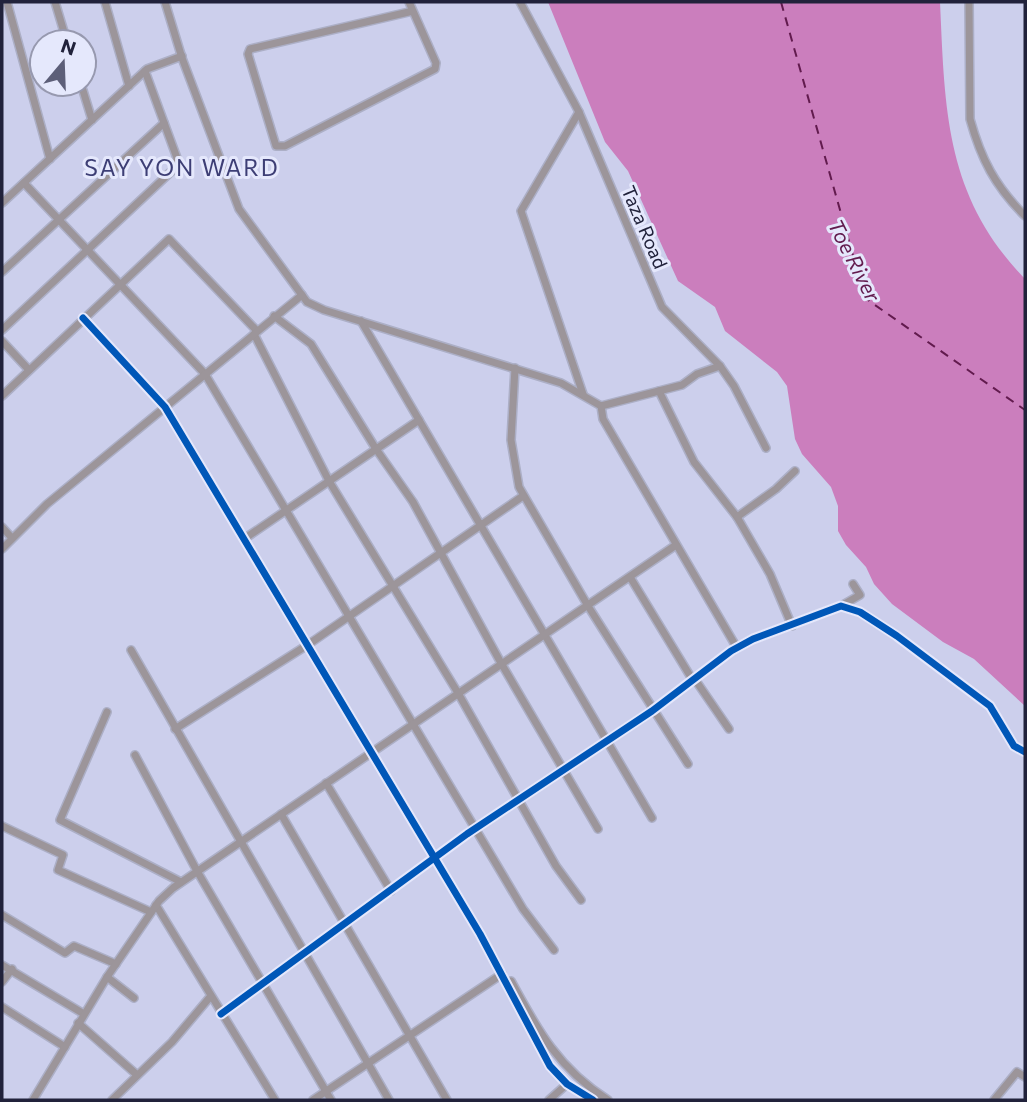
<svg xmlns="http://www.w3.org/2000/svg" width="1027" height="1102" viewBox="0 0 1027 1102" font-family="Commissioner,sans-serif">
<style>
.water{fill:#cb7ebd}
.lines{fill:none;stroke-linecap:round;stroke-linejoin:round}
.ferry{stroke:#621b4e;stroke-width:2;stroke-dasharray:9 7;stroke-linecap:butt}
.minor-casing{stroke:#acafc6;stroke-width:10}
.minor{stroke:#9c959a;stroke-width:7}
.cycleway-casing{stroke:#e5e8fc;stroke-width:11}
.cycleway{stroke:#0057b8;stroke-width:7}
.labels{text-anchor:middle;dominant-baseline:central;stroke-width:6;stroke-linejoin:round;paint-order:stroke}
.street-label{font-size:19px;fill:#21223b;stroke:#e5e8fc}
.water-label{font-size:21px;font-style:italic;fill:#621b4e;stroke:#e5e8fc}
.quarter-label{font-size:23px;letter-spacing:2px;fill:#3d3e75;stroke:#e5e8fc}
</style>
<rect width="100%" height="100%" fill="#cccfec"/>
<path class="water" d="M548 2H940C945 110 945 196 1025 279V706L974 659 943 642 892 604 874 584 866 567 846 545 838 531V506L831 487 802 454 795 439 787 386 777 372 725 331 715 307 678 281 628 171 605 142Z"/>
<g class="lines">
<path class="ferry" d="M781 2 865 298 1025 410"/>
<g class="minor-casing">
<g id="minor">
<path d="M7 2 50 159"/>
<path d="M55 2 67 42"/>
<path d="M105 2 129 86"/>
<path d="M165 2 182 58 239 209 307 302 324 310 561 383 601 406 603 419 737 648"/>
<path d="M409 2 436 63 435 69 285 146H276L248 54 250 49 413 11"/>
<path d="M520 2 579 112 662 307 720 366 734 386 766 448"/>
<path d="M969 2 970 119C981 159 995 186 1025 216"/>
<path d="M81 84 92 120"/>
<path d="M579 112 521 211 583 394"/>
<path d="M24 183 205 374 523 909 554 950"/>
<path d="M2 203 147 69 182 56"/>
<path d="M2 272 164 123"/>
<path d="M274 316 311 344 376 449 413 502 501 663 598 829"/>
<path d="M83 318 165 407 480 934 550 1066 567 1084 593 1100"/>
<path d="M361 321 652 818"/>
<path d="M2 330 176 167 177 158 145 71"/>
<path d="M254 334 329 481 458 693 556 866 581 900"/>
<path d="M2 341 29 370"/>
<path d="M515 368 511 440 519 487 588 606 688 764"/>
<path d="M659 391 694 462 737 517 770 574 792 626"/>
<path d="M2 396 169 239 257 331"/>
<path d="M601 406 682 385 697 374 720 366"/>
<path d="M737 517 776 489 795 471"/>
<path d="M2 527 12 538"/>
<path d="M244 539 419 420"/>
<path d="M2 549 47 504 302 295"/>
<path d="M630 577 692 679"/>
<path d="M841 606 860 595 853 584"/>
<path d="M131 650 389 1100"/>
<path d="M694 678 729 729"/>
<path d="M107 712 60 820 181 882"/>
<path d="M175 729 309 644 523 496"/>
<path d="M135 755 197 871 331 1100"/>
<path d="M326 783 391 891"/>
<path d="M281 814 447 1100"/>
<path d="M2 826 63 855 58 870 151 912"/>
<path d="M156 905 275 1100"/>
<path d="M2 915 65 953 74 946 116 964"/>
<path d="M2 965 84 1014"/>
<path d="M107 977 134 998"/>
<path d="M2 982 12 969"/>
<path d="M507 982 511 981C538 1031 559 1069 608 1100"/>
<path d="M2 1007 65 1047"/>
<path d="M221 1014 467 834 652 711 731 651 753 639 841 606 860 612 897 636 990 706 1014 746 1025 752"/>
<path d="M78 1023 136 1074"/>
<path d="M33 1100 107 977 159 901 173 888 676 545"/>
<path d="M112 1100 172 1042 210 997"/>
<path d="M313 1100 502 974"/>
<path d="M549 1100 567 1084"/>
<path d="M994 1100 1017 1072 1025 1077"/>
</g>
</g>
<use href="#minor" class="minor"/>
<g class="cycleway-casing">
<g id="cycleway">
<path d="M83 318 165 407 480 934 550 1066 567 1084 593 1100"/>
<path d="M221 1014 467 834 652 711 731 651 753 639 841 606 860 612 897 636 990 706 1014 746 1025 752"/>
</g>
</g>
<use href="#cycleway" class="cycleway"/>
</g>
<g class="labels">
<g class="street-label">
<text transform="translate(645 227) rotate(67)">Taza Road</text>
</g>
<g class="water-label">
<text transform="translate(855 260) rotate(63)">Toe River</text>
</g>
<g class="quarter-label">
<text x="182" y="167">SAY YON WARD</text>
</g>
</g>
<rect width="1027" height="1102" fill="none" stroke="#21223b" stroke-width="7"/>
<g transform="translate(63 63) rotate(19)"><circle r="33" fill="#e5e8fc" stroke="#9799af" stroke-width="2"/>
<path d="M0-5L12 26L0 18L-12 26Z" fill="#5d5f79"/>
<text y="-10" font-size="19" font-weight="bold" text-anchor="middle" fill="#21223b">N</text>
</g>
</svg>
